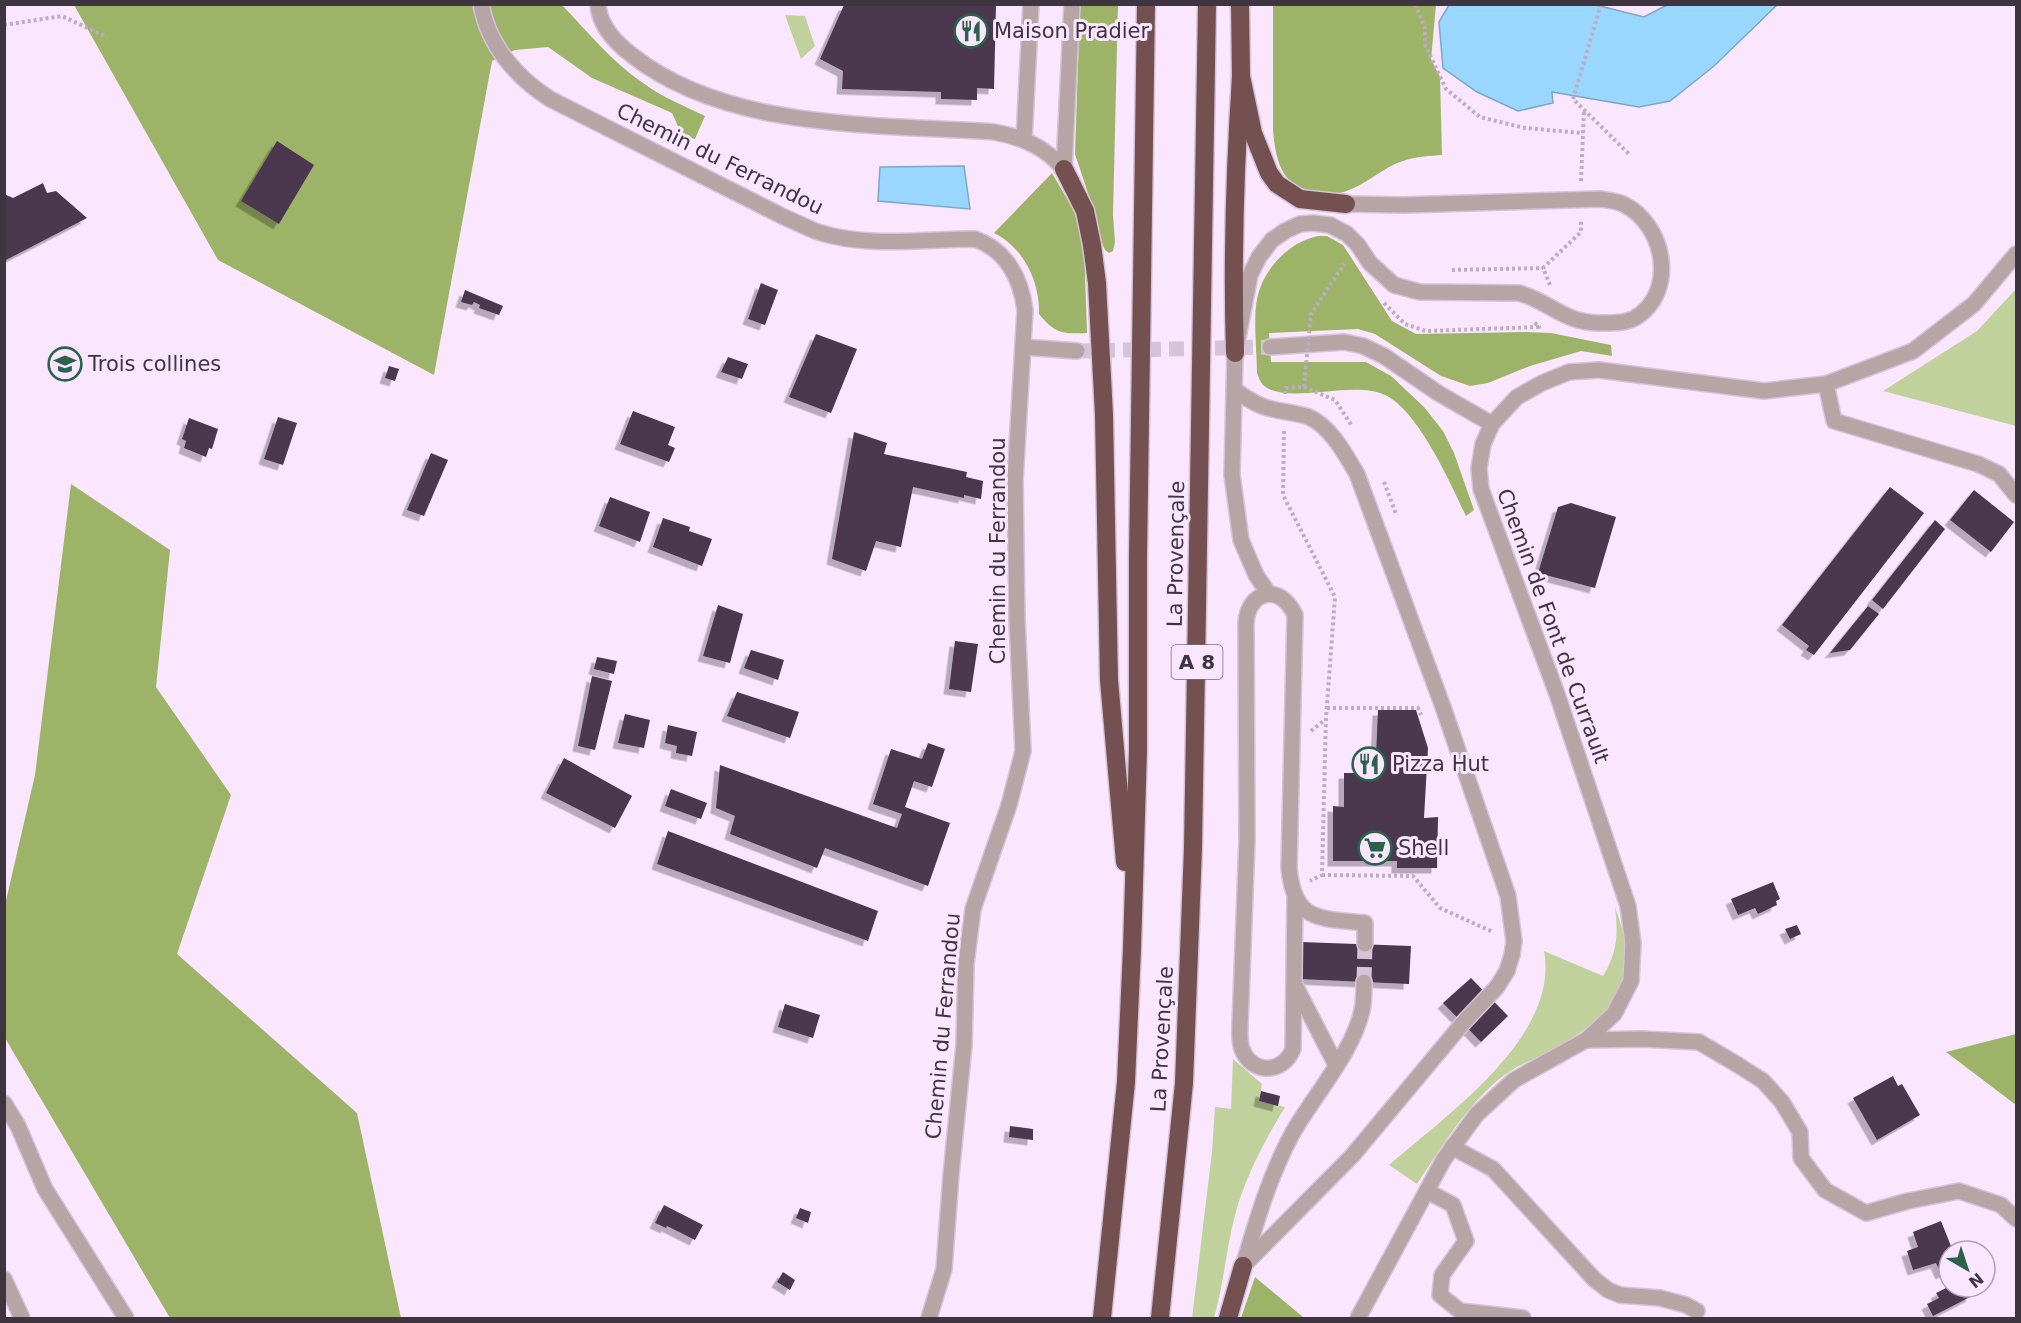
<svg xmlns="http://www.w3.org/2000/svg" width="2021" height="1323" viewBox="0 0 2021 1323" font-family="'DejaVu Sans',sans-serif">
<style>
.green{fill:#c0d19c}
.forest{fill:#9db468}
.water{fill:#9ad7fe;stroke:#7ea6c5;stroke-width:1.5}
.building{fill:#4c3850;filter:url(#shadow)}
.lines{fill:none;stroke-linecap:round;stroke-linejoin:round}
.minor-tunnel{stroke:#d4c3d9;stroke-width:15;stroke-dasharray:15 8;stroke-linecap:butt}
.minor-casing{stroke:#d4c3d9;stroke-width:18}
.highway-casing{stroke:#d4c3d9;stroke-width:21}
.path{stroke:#bdadc1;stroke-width:4;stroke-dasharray:3 3;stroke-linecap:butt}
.minor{stroke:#b7a4a4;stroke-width:15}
.highway{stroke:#745150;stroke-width:18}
.path-bridge{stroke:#bdadc1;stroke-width:4;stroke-dasharray:3 3;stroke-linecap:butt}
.labels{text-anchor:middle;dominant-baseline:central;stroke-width:6;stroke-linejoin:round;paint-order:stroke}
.shield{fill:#fae7ff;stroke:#766a79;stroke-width:1.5}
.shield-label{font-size:20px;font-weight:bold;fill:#3e3540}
.poi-label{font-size:21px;fill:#3e3540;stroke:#fae7ff;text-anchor:start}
.street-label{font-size:21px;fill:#3e3540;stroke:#fae7ff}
</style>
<defs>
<filter id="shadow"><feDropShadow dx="-5.5" dy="5.5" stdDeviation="0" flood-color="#0004"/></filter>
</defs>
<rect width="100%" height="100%" fill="#fae7ff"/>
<g class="green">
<path d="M785 15 805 16 815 46 801 59Z"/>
<path d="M2016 289V426L1883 391 1977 331Z"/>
<path d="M1615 907C1620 921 1625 936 1626 951 1631 1004 1583 1034 1542 1055 1527 1062 1512 1068 1498 1080 1465 1108 1441 1148 1417 1184L1389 1165C1446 1115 1560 1037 1544 951L1603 976C1618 951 1618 934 1615 907Z"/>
<path d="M1233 1059 1262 1084 1259 1101 1285 1107C1265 1140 1245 1177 1235 1215 1226 1249 1224 1284 1214 1318H1192L1212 1152 1215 1107 1231 1109Z"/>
</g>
<g class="forest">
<path d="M74 5H562C588 32 612 62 643 83 662 97 684 106 705 116L695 139 682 135 672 113 592 78 548 47 515 50 492 61 434 375 218 260Z"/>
<path d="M1080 5H1118L1113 215 1115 242 1113 251 1109 253 1105 250 1102 243 1093 208 1075 154Z"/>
<path d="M1273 5H1436L1431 59 1440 77 1442 155C1430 156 1418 156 1406 160 1384 166 1366 185 1344 192 1337 194 1328 193 1321 192 1282 189 1276 164 1273 130Z"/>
<path d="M1052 173 1074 211 1084 246 1087 333C1063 334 1055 334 1039 314 1040 282 1024 248 994 233Z"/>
<path d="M1318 236H1327L1343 245 1392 321 1416 334 1526 332 1551 333 1611 345 1612 356 1581 351 1530 366 1488 383 1470 386 1441 376 1375 334 1358 329 1269 333 1271 362H1366L1391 376 1424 407 1443 431 1454 453 1474 510 1466 516C1451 484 1418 410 1385 395 1353 379 1286 406 1263 385 1260 382 1259 378 1257 373 1257 352 1253 320 1257 299 1263 270 1288 242 1318 236Z"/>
<path d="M71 484 170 550 156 687 231 795 177 954 357 1113 401 1318H170L5 1038V905L35 775Z"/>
<path d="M2016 1034V1105L1946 1052Z"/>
<path d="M1255 1277 1303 1317 1302 1318H1241Z"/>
</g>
<g class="water">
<path d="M1449 5H1596L1644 17 1667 5H1777L1714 66 1670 101 1639 107 1552 92 1553 103 1518 111 1477 92 1443 68 1439 22Z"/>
<path d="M964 166 970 209 878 201 880 167Z"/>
</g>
<g class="building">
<path d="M844 5H996L994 89 977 88V100L941 99V92L842 89 843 71 820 59Z"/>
<path d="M277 141 314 165 279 224 241 201Z"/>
<path d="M43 183 47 193 56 191 87 218 4 261V194L13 198Z"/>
<path d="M761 283 778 290 765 325 748 319Z"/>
<path d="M465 290 503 306 499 315 479 308 480 305 474 302 472 305 461 302Z"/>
<path d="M816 334 857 349 831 413 789 397Z"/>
<path d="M728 357 748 364 742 379 721 372Z"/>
<path d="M389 366 399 369 395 381 385 378Z"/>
<path d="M633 411 675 427 668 445 675 448 669 462 620 444Z"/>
<path d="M278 417 297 423 283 465 264 459Z"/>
<path d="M189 418 218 429 212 449 209 448 206 457 184 448 186 441 182 439Z"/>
<path d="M854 432 887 443 884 454 967 472 966 477 983 481 981 499 964 495V498L913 487 901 547 876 541 866 571 832 559Z"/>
<path d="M431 453 448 460 424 516 407 510Z"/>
<path d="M1890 487 1924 513 1814 655 1806 650 1809 646 1782 625Z"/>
<path d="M1974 490 2014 522 1991 552 1950 520Z"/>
<path d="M610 497 650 512 640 542 599 526Z"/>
<path d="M1571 503 1616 517 1595 588 1538 573 1558 507Z"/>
<path d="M663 518 690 527 689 531 712 539 702 566 653 547Z"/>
<path d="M1935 520 1945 529 1883 609 1872 600Z"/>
<path d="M718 605 743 614 730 663 703 656Z"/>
<path d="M1868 606 1879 614 1850 650 1830 653Z"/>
<path d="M955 641 978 644 971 692 949 689Z"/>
<path d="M751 650 784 660 778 680 744 668Z"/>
<path d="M597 657 617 661 614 674 594 669Z"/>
<path d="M592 676 612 681 595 750 578 746Z"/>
<path d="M737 692 799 712 790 738 727 716Z"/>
<path d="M1378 710H1416L1428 748 1424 818 1438 817 1437 868H1397V861H1333V806L1344 807V773H1362L1363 754 1376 755Z"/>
<path d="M625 714 650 720 644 748 618 743Z"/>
<path d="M668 725 697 732 692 756 676 753 677 746 665 743Z"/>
<path d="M928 743 945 749 932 787 914 781 905 807 950 823 928 886 825 848 817 868 730 834 735 816 716 808 720 765 897 828 902 814 873 804 891 749 922 759Z"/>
<path d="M564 758 632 796 615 828 546 793Z"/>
<path d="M671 789 707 803 701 819 665 806Z"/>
<path d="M668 831 878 911 868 941 657 864Z"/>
<path d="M1773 882 1780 899 1776 901 1777 905 1758 914 1755 908 1738 915 1731 899Z"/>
<path d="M1797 925 1801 934 1790 939 1785 929Z"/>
<path d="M1301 942 1411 946 1409 984 1300 979Z"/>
<path d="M1471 978 1508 1016 1481 1042 1443 1003Z"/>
<path d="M785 1004 820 1015 813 1038 778 1027Z"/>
<path d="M1893 1076 1898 1086 1902 1084 1920 1115 1877 1140 1853 1098Z"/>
<path d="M1261 1091 1280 1096 1278 1106 1259 1101Z"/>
<path d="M1010 1126 1033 1129V1140L1009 1137Z"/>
<path d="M664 1205 703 1225 695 1240 667 1226 666 1228 655 1223Z"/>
<path d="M800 1208 811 1212 808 1223 796 1218Z"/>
<path d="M1941 1221 1953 1251H1949V1270L1941 1274 1936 1263 1913 1270 1907 1251 1918 1247 1913 1232Z"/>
<path d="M783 1272 795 1280 790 1290 777 1282Z"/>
<path d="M1948 1287H1967L1972 1296 1933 1316 1927 1304 1939 1298 1936 1293Z"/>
</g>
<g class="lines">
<g class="minor-tunnel">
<path d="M1077 351 1270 347"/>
<path d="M1364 982 1365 944"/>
</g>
<g class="minor-casing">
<g id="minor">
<path d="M481 4C488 45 516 77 550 99L784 217C796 222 807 228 818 232 867 248 924 239 975 239 1006 250 1021 278 1025 310L1015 481 1017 619 1023 751 1009 805 973 909 966 964 964 1045 951 1175 944 1269 929 1318"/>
<path d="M598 4C599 26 617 44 633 56 729 131 878 124 994 132 1022 137 1045 147 1064 169"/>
<path d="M1024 140 1031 4"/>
<path d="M1064 169 1072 4"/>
<path d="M1023 347 1077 351"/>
<path d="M1270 347 1344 342 1363 346 1384 356 1438 393 1492 424"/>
<path d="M1826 384 1834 421 1978 464 1999 474 2016 495"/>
<path d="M1235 390C1245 397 1256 405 1268 408 1281 412 1295 412 1309 417 1331 427 1345 454 1357 474L1443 707 1508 896 1514 941 1512 955 1507 971 1497 987 1463 1023 1352 1156 1243 1266"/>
<path d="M1269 594 1256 575 1241 540 1232 475 1235 353 1250 275 1259 257 1272 240 1285 231 1300 224 1313 223 1330 225 1347 234 1358 245 1370 263 1394 285 1420 292 1519 293C1551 302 1564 324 1603 323 1613 323 1626 323 1635 318 1678 292 1665 224 1623 204 1617 201 1608 200 1601 199L1404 205 1346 204"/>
<path d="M1295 897 1293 1049C1283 1074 1252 1075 1242 1049 1239 1042 1240 1033 1240 1025L1247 840 1246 623C1248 591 1280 582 1295 615L1289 868C1294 922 1319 918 1365 923V944"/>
<path d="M1295 985 1336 1065"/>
<path d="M1586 1040 1642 1039 1699 1042 1738 1065 1763 1081 1782 1102 1800 1132 1801 1158 1825 1190 1866 1213 1908 1201 1959 1191 2001 1205 2016 1219"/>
<path d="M4 1103 18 1126 45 1189 126 1318"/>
<path d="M1452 1147 1493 1169 1594 1279 1608 1290 1620 1295 1660 1298 1686 1305 1697 1311"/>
<path d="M1427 1191 1453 1205 1466 1241 1442 1275 1440 1295 1460 1311 1523 1318"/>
<path d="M1244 1263C1257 1219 1270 1175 1292 1134 1314 1095 1356 1049 1363 1005 1364 997 1364 989 1364 982"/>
<path d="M4 1279 22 1318"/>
<path d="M1358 1318 1444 1159 1477 1114 1514 1080 1586 1040 1614 1014 1631 981 1633 943 1628 906 1557 694 1481 489 1479 468 1483 444 1492 424 1517 397 1542 383 1569 372 1599 370 1764 391 1826 384 1913 351 1974 304 2016 254"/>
</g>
</g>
<g class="highway-casing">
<g id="highway">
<path d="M1240 4 1241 76 1253 133 1269 173 1277 184 1300 199 1346 204"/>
<path d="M1064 169 1085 211 1092 245 1097 283 1104 415 1109 680 1125 862"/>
<path d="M1235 353C1232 261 1235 168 1241 76"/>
<path d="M1102 1318 1126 1082 1132 949 1138 750V557L1146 4"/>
<path d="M1160 1318 1184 1083 1193 848 1207 4"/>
<path d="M1228 1318 1243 1266"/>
</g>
</g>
<g class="path">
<path d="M1415 4 1425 28V45L1446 89 1480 117 1525 128 1583 133"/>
<path d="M1601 4 1573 99 1629 154"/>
<path d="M4 25 62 16 107 37"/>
<path d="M1581 181 1584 110"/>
<path d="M1452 270 1543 268"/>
<path d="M1550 285 1543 268 1581 232V219"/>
<path d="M1384 303 1405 324 1426 331 1539 327 1534 322"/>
<path d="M1285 394 1286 388 1304 387 1335 400 1352 426"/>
<path d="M1284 431 1283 495 1335 597 1326 718 1322 875 1310 881"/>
<path d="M1384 482 1396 514"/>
<path d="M1327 708H1418L1421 715"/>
<path d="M1311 731 1326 719"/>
<path d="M1322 875 1413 876 1440 908 1493 932"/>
</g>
<use href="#minor" class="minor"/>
<use href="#highway" class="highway"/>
<path class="path-bridge" d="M1304 387 1311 314 1344 264"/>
</g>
<defs>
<g id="restaurant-ring" transform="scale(1.725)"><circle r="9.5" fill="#fae7ff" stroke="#2b634a" stroke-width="1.5"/><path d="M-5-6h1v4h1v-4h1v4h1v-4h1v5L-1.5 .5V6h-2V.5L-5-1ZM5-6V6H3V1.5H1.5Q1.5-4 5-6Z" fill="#2b634a"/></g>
<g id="school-ring" transform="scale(1.725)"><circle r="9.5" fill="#fae7ff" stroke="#2b634a" stroke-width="1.5"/><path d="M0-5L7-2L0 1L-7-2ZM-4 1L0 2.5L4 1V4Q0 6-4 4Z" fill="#2b634a"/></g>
<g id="supermarket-ring" transform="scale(1.725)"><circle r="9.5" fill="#fae7ff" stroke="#2b634a" stroke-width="1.5"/><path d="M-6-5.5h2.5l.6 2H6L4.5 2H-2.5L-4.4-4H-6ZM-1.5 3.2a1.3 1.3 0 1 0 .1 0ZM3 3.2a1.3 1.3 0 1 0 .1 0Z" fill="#2b634a"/></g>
</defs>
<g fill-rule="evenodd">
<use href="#restaurant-ring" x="971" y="31"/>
<use href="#school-ring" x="65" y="364"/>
<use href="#restaurant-ring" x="1369" y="764"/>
<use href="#supermarket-ring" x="1375" y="848"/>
</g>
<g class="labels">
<rect class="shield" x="1171.5" y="645" width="51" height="34" rx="4.5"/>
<g class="shield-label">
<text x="1197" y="662">A 8</text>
</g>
<g class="poi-label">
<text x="994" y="31">Maison Pradier</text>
<text x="88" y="364">Trois collines</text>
<text x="1392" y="764">Pizza Hut</text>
<text x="1398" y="848">Shell</text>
</g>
<g class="street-label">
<text transform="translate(720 159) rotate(26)">Chemin du Ferrandou</text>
<text transform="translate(998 551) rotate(-90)">Chemin du Ferrandou</text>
<text transform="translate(1176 554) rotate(-89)">La Provençale</text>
<text transform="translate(1553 626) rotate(70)">Chemin de Font de Currault</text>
<text transform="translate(943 1026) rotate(-85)">Chemin du Ferrandou</text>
<text transform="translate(1162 1039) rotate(-87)">La Provençale</text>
</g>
</g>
<rect width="2021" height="1323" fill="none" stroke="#3e3540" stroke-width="12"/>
<g transform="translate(1967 1269) rotate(141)"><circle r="28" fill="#fae7ff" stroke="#afa0b3" stroke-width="1.5"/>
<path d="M0-4.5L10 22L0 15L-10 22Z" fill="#2b634a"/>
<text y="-9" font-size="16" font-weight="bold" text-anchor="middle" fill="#3e3540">N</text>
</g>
</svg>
